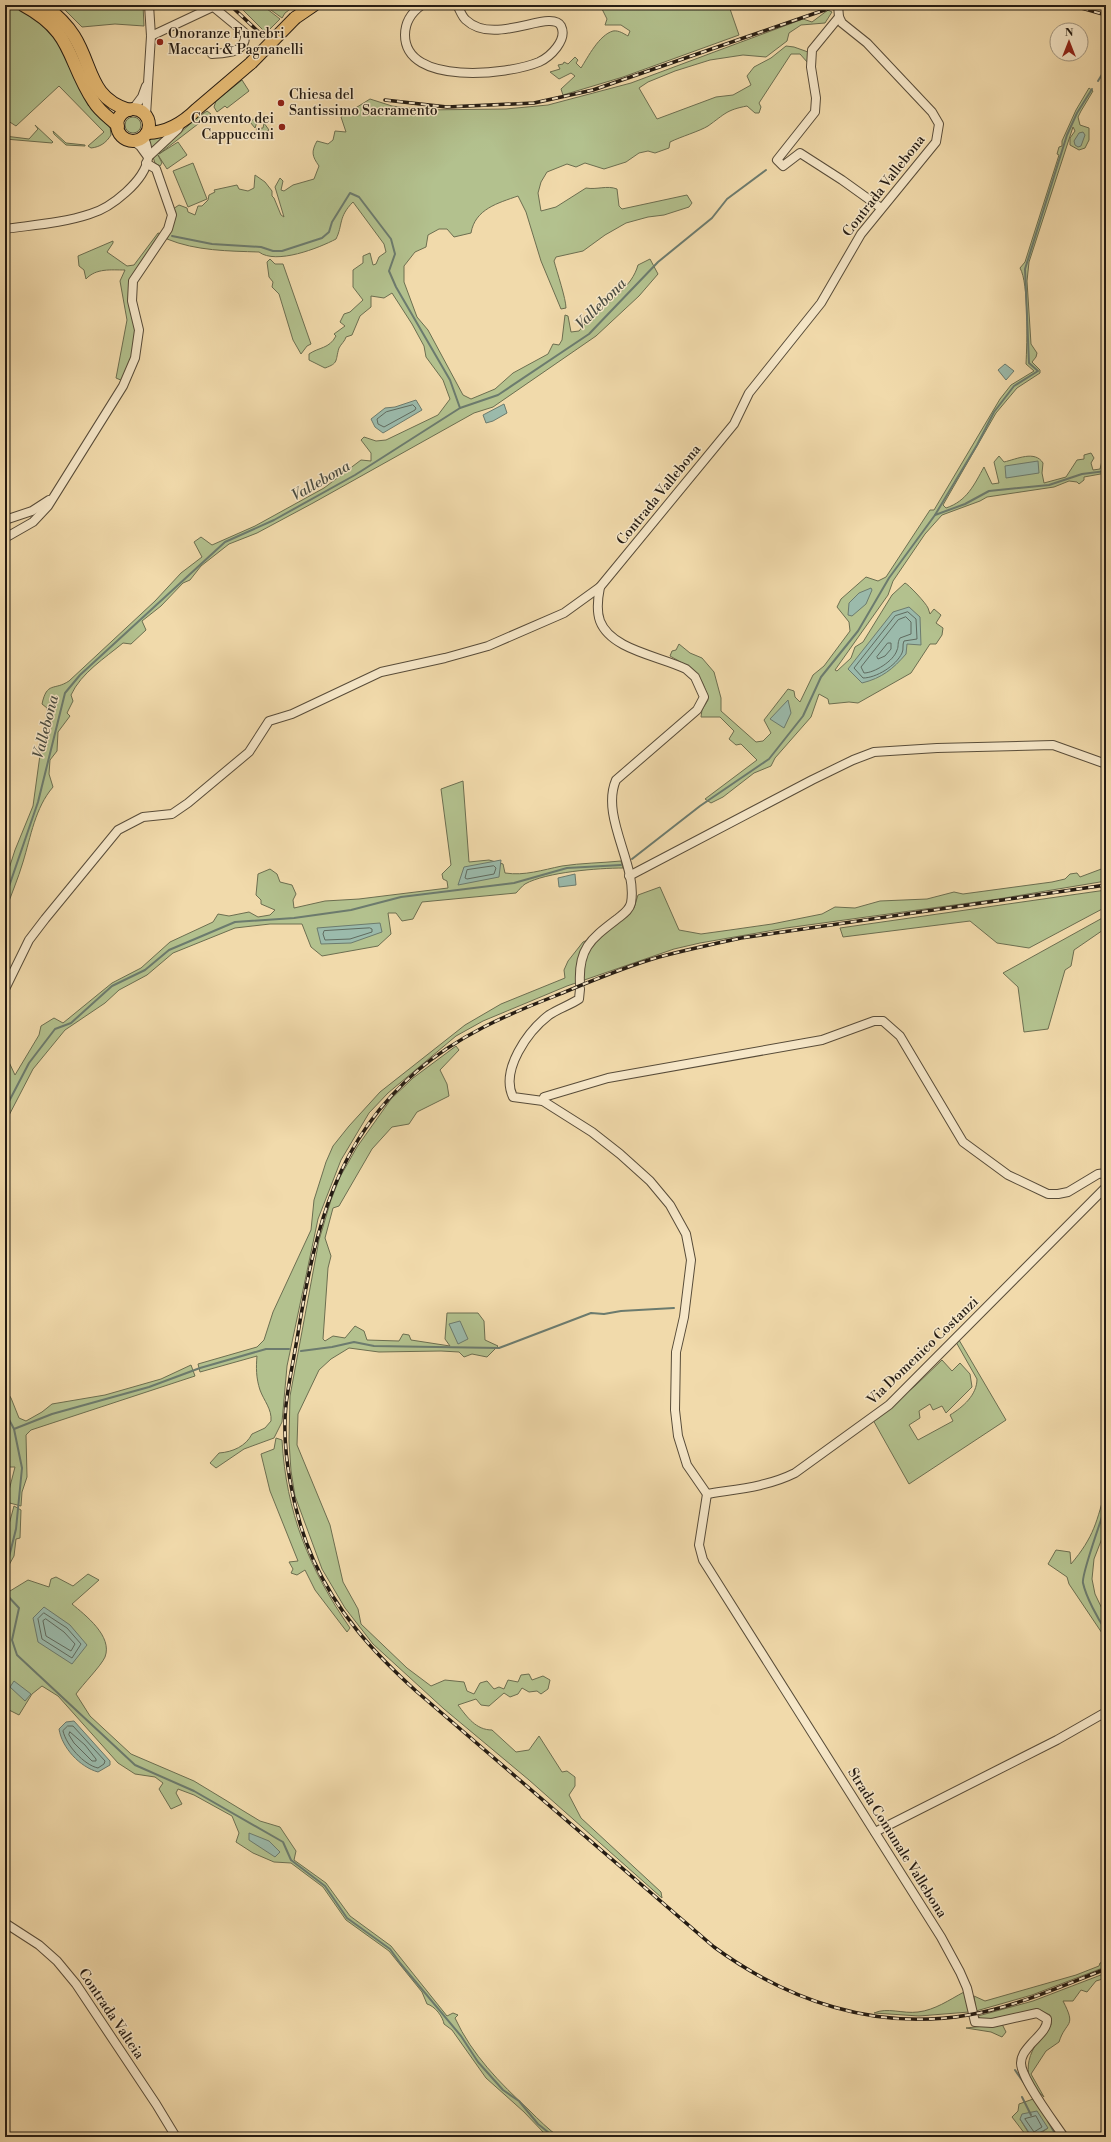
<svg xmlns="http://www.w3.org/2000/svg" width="1111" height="2142" viewBox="0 0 1111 2142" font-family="'Libre Bodoni',serif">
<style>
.green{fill:#b3c18e;stroke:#6c6e50}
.water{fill:#9bbaab;stroke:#6c7b6e}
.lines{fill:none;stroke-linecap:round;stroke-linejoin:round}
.shore{stroke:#606b5f;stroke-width:1}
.stream{stroke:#6c7b6e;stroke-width:2}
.street-casing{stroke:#584c39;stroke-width:10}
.primary-casing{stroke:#251c13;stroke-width:14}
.street{stroke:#f6e7c8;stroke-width:8}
.primary{stroke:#e8bd76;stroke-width:12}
.rail-casing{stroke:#251c13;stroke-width:3.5}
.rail{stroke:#f6e7c8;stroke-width:2;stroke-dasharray:6;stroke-linecap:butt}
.primary-bridge-casing{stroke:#251c13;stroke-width:14;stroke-linecap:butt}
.primary-bridge{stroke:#e8bd76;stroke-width:12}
.poi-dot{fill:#8f2418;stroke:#f6e7c8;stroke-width:1.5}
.labels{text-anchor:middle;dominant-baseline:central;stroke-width:3;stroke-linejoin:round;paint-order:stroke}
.poi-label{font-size:14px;fill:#251c13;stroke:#f6e7c8;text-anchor:start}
.street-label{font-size:14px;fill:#251c13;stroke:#f6e7c8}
.water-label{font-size:15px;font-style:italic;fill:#484b41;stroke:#f6e7c8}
</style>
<rect width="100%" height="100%" fill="#f1daab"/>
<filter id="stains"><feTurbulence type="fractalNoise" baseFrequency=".005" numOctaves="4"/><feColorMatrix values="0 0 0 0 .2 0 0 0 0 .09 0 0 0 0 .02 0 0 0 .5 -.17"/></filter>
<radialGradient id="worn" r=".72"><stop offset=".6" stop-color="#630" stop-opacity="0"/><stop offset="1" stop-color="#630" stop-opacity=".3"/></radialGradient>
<g class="green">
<path d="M5 5 22 9 47 25 110 126 111 135C106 143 100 147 91 148L88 146 104 132 59 86 16 126 5 119 8 113 5 110Z"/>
<path d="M60 5H143L144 26 115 24 82 27Z"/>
<path d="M238 5H262L280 19 266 33Z"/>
<path d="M264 5H296L285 13 282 18Z"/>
<path d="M600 5H710L713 10 717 5H725V8L730 9 739 35 623 77 563 95 561 89 575 76 571 73 559 79 550 72 560 69 558 65 563 64 564 62 568 64 575 57 578 60 576 63 581 68C588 57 599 35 613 31 619 30 624 34 628 36L630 31 621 25H605L607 19Z"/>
<path d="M828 10 832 12 825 23 801 25 789 33 787 41 766 57 743 55 710 60 675 71 648 82 639 88 657 119 716 97 733 95 751 85 747 76 754 67 771 58 786 46 794 47 808 52V63L800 54H791L759 103 761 107 759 113H755L747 106C726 110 725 114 708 126 700 131 680 137 670 142L669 148 655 153 648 151 639 153 626 162 604 169 585 163 576 167 567 164 547 172 541 182 538 193 541 211 556 207 586 188C597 190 607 185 617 189L619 206 622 209 687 195 692 203 689 207 664 215 648 217 626 223 605 235 583 251 556 257 554 261C557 272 566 299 566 308L561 309 541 261 526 212 518 196C498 203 475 209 471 233L454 237 447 229H439L428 235 426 247 415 252 404 266V282L417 317 428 330 463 395 471 399 495 389 513 373 548 354 553 344 559 345 562 340 565 315 568 316 571 332 579 331C584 325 589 319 595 314 610 300 632 287 638 265L650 259 658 274 639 296 596 336 493 407 474 413 313 503 257 533 229 544 201 566 190 580 183 583 161 606 142 621 146 630 131 644 123 643C105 658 81 673 71 695L73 701 67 713 70 716 58 732 57 751 50 760 49 774 53 787C35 808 31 836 23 862 18 879 11 895 5 912V881L15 850 33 806 40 755 52 725 48 720 47 708 42 704C47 681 54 691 69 681L155 601 181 573 202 557 194 542 201 537 212 545 255 526 324 488 361 460 371 461V453L361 440 364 437 376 441 386 440 438 415 450 399 443 380 426 357 424 346 412 324 392 293 384 298 371 296V307L360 316 352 335 346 337C345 341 341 344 339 348 335 361 339 363 325 368L309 360V354C319 347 329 349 336 336L334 334 345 326 340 322 344 314 350 312 363 300 353 287V270L363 263V256L370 253 373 265 376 264 379 257 386 252 384 244 353 202C338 217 343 225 336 239 319 248 276 265 259 252 229 251 196 251 167 239L173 224V209L179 205 187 208 188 212 195 215 198 206H202L208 200 209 195 215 192 214 190 237 185 239 189 248 191 254 188 255 175 265 182 272 191V196L274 198 281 215 284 217 275 187 280 178 283 181 281 190 284 191 293 185 314 179 319 166C312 156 311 152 317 141L328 144 333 140 335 131 346 132 341 117 370 99 392 106 423 110 506 109 548 105 631 83 803 19 812 22Z"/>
<path d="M242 80 249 91 227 108 225 106 217 112 214 107 216 101Z"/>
<path d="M1089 88 1093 91 1081 111 1078 117 1080 125 1089 128V140L1085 148 1079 150 1070 145V138L1075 131 1073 127 1029 262 1027 281 1031 344 1037 353 1036 357 1032 362 1040 370V373L1017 388 996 413 943 505 946 508C967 501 974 485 984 467L992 484 999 483 994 462 999 456 1004 462C1017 459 1035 450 1043 463L1042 473 1044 483 1066 477 1077 460 1084 459V455L1091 453 1094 458 1091 463 1093 470 1100 469 1102 461 1106 459V473L1084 477V480L1079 484 1077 482 1069 481 1054 487 987 497 980 501 942 515 925 534 893 581 888 595 835 670 837 671 851 658 855 647 863 642 892 595 905 583C908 584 926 603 928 608 929 610 929 612 930 614L934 609 941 615 936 623 943 628 942 635 936 644H930L911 673 858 703 849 702 829 704 828 699 819 694 811 717 775 758 771 766 754 773 723 797 711 803 705 799 757 760 741 744 736 745 729 739 734 731 720 717H701L702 710 708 700C702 673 693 669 670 656L672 651 676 650 679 644 690 653 702 658 714 672 721 698V711L756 742 763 741 771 733 764 720 788 689 794 691 795 697 800 702 813 675 824 666 850 631 849 622 837 607 841 599 866 577 878 581 886 577 930 510H934L1000 399 1011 385 1034 371 1026 364C1027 344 1029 283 1020 268L1025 262 1059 155 1057 154 1059 147 1062 146V141L1076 110Z"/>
<path d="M207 111 211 114 159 154 178 142 187 155 167 169 158 155 162 163 160 166 155 163 153 157 198 117Z"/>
<path d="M259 115 264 121 257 122 255 128 250 122Z"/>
<circle cx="133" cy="125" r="8"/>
<path d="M264 123 269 130 261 135 256 129 263 128Z"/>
<path d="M35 125 53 142 52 143 5 139V136L29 139 38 129Z"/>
<path d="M53 131 66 143 85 145V146L66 145 54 134Z"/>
<path d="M162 133 164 138 152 149 148 142C151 136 156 135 162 133Z"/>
<path d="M193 163 207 199 188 207 173 171Z"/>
<path d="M158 233 162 234 131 281 136 320V342L123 381 116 378 127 320 120 281 125 270C111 270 96 268 86 279L84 270 79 266 78 256 113 241V243L107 252 127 266 134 265Z"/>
<path d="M270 259 275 264H283L311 344 307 346 301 354 293 340 279 294 272 287 273 282 269 277 267 262Z"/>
<path d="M463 781 469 862 489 860 503 864 505 873C525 876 542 870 562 866 581 863 601 863 621 861L623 868C599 868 546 872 525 884 522 886 519 890 516 893L422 902 413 919 402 921 396 913H388L391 934 378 946 322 956 311 947 302 924H270L235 928 173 953 147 975 119 990 105 1003 65 1030 33 1069 5 1123V1061L8 1060 15 1075 39 1035 41 1026 54 1018 63 1023 112 983 141 968 170 942 213 922 218 914 229 916 249 912 258 917 270 915 275 910 261 904V900L256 895 258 874 270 869 277 874 280 882 292 885 296 894 293 900 294 908 325 901 359 899 448 888 447 881 443 879 442 874 451 865 441 789Z"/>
<path d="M1104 868H1106V881L998 899 786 928 700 943 674 949 567 986 483 1021 456 1036 388 1093 369 1113 341 1160 318 1219 287 1366 282 1422 274 1438 244 1449 216 1468 210 1463 219 1453C233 1452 246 1446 252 1434L265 1428 271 1421C272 1409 264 1401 260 1390 256 1378 256 1367 257 1356L200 1372 198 1364 257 1347 264 1340 273 1312 311 1230 314 1200 326 1162 333 1146 349 1126 380 1092 465 1025 501 1004 565 978 564 970 568 961 583 942 601 934 634 908 638 895 660 887 679 930 701 934 730 930 772 924 822 914 835 907 855 908 880 901 927 899 954 892 963 894 1052 882 1065 879 1070 874 1077 873 1080 877Z"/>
<path d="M1106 890V910L1104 908 1029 948 997 943 970 921 843 937 840 928Z"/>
<path d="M1106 916V928L1074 950 1071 966 1065 970 1048 1029 1024 1032 1018 987 1003 973Z"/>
<path d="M456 1046 459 1050 440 1070 447 1084 449 1096 417 1112 409 1124 392 1127 372 1149 339 1206 333 1208 325 1238 331 1256 328 1268 323 1339 325 1341 333 1336 345 1338 355 1326 364 1331 367 1340 399 1341 403 1334 409 1335 411 1340 450 1346 445 1339 447 1313H478L484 1321 485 1340 498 1346 487 1357 472 1354 464 1357 459 1352 441 1351 379 1352 349 1348 331 1359 319 1370 298 1414 297 1445 330 1525 343 1582 358 1609 361 1624 407 1668 431 1686 445 1680 464 1682 467 1691 474 1694 480 1683 487 1681 494 1689 499 1687 504 1689 508 1680 518 1682 521 1675 529 1674 532 1680 543 1676 550 1680 548 1689 541 1694 537 1691 529 1692 522 1688 518 1694 510 1697 504 1693 489 1706 481 1705 476 1699 458 1705C467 1717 476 1730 492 1730L516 1752 529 1750 539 1736 562 1772 567 1771 575 1777V1786L569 1795 581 1818 661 1892 662 1898 529 1780 444 1709 373 1644 345 1608 322 1569 295 1496 291 1471 289 1441 290 1396 319 1240 331 1200 340 1177 357 1147 391 1099 413 1078Z"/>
<path d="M959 1340 1006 1420 909 1484 873 1420 915 1386 942 1360 952 1371 960 1363 970 1374 972 1387 946 1413 942 1406 933 1410 930 1404 919 1411 920 1418 909 1425 918 1440 953 1421 950 1415C963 1407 977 1395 977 1379L956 1342Z"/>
<path d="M191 1365 195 1376 31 1430 26 1435 27 1477 22 1492 21 1506 6 1502 15 1467H5V1389L11 1398 19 1418 26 1421 42 1412 52 1404 105 1395 161 1379Z"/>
<path d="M276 1438 282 1440C286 1512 309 1569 350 1628L347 1632 315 1590 305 1570 297 1575 291 1573 293 1569 289 1562 298 1561 270 1491 261 1454 274 1449Z"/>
<path d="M1106 1488V1528L1094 1559 1092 1579 1095 1594 1106 1617V1639L1069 1584 1067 1577 1048 1564 1056 1550 1070 1552 1071 1564C1094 1537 1097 1521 1106 1488Z"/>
<path d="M14 1506 21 1510 20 1538 16 1539 14 1556 9 1565 7 1588 10 1591 28 1580 49 1587 51 1579 56 1577 73 1586 88 1574 99 1580 72 1604C85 1615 113 1636 105 1657 101 1666 83 1684 76 1694L90 1716 131 1754 194 1781 260 1821 280 1827 296 1851 294 1860 326 1883 350 1916 391 1946 447 2016 453 2013 458 2015 455 2018C472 2055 500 2083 529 2110 539 2120 548 2129 559 2137H549L544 2133 524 2112 486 2078 452 2030 444 2024C443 2017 435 2006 427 2004L422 1992 389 1951 346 1920 323 1887 291 1863 274 1862 253 1853 236 1842 239 1833 232 1816 194 1795 178 1789 176 1793 182 1804 171 1809 159 1789 163 1783 155 1777 135 1774 118 1763 58 1696 42 1686 32 1694 19 1715 5 1708V1660L8 1657 5 1641V1539Z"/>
<path d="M1106 1961V1967L1100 1969 1032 1995 976 2011 974 1996 985 2001 1076 1975 1099 1966 1100 1963Z"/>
<path d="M1106 1973V1978L1096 1981 1087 1992 1081 1990 1073 2001H1063C1077 2028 1066 2020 1059 2042L1046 2051 1031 2074 1044 2097C1015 2074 1031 2046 1051 2025L1050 2015 1038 2009 1007 2017 982 2020 978 2016 1033 2001Z"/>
<path d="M964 1992 969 2012 919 2016 874 2013C887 2007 903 2014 918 2012 935 2010 949 2000 964 1992Z"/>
<path d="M1002 2024 1006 2032 1002 2037 991 2032 966 2028Z"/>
<path d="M1036 2098 1058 2135 1035 2137 1048 2128 1020 2119 1028 2132 1025 2134 1012 2117 1018 2111 1019 2104Z"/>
</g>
<g class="water">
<path d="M1083 132 1085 135 1081 146 1078 147 1075 145 1074 141 1079 133Z"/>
<path d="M1005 364 1014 371 1006 380 998 370Z"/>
<path d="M416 400 422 410 383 433 375 427 371 419 385 408 395 407Z"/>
<path d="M504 404 507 413 493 421 486 423 483 415Z"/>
<path d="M1038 461 1039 473 1006 478 1005 466Z"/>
<path d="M871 588 872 590 866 604 852 616 848 615 849 603 859 593Z"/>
<path d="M909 607 920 617 921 645 907 644 906 654C893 669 882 678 862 683L848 669 893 612Z"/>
<path d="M788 700 791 713 784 728 770 719Z"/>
<path d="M501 860 499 877 458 885 464 867Z"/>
<path d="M575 874 576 885 559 887 558 878Z"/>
<path d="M380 923 382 932 351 943 321 944 317 928Z"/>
<path d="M460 1321 468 1339 458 1344 449 1324Z"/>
<path d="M44 1607 70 1625 87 1645 72 1664 38 1642 33 1618Z"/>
<path d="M14 1681 31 1694 25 1701 10 1687Z"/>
<path d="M74 1721 110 1761V1765L98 1772C80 1767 62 1748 59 1729L66 1722Z"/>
<path d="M249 1833 269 1841 280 1852 275 1857 249 1840Z"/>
<path d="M1037 2111 1048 2128 1032 2137 1020 2119 1022 2114Z"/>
</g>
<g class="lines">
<g class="shore">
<path d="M413 405 416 408 415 410 384 427 378 424 377 419 386 412Z"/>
<path d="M908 612 916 619 917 639 904 641C902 645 904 649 902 653 896 666 876 678 863 678L854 668 895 616Z"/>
<path d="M906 617 911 622V634L900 638C897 643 899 646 897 650 894 661 874 673 864 673L861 667 898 620Z"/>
<path d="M888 643H891V649L885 656 878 659 877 657Z"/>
<path d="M494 866 496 868 494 874 467 879 465 878 467 870Z"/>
<path d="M370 928 372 929V932L350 939 325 940 323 934 324 931Z"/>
<path d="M44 1613 67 1628 81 1644 72 1658 42 1639 38 1619Z"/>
<path d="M46 1619 64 1632 75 1644 71 1651 46 1636 43 1621Z"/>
<path d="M68 1726H73L105 1761 104 1764 98 1768C84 1765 66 1745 63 1731Z"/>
<path d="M70 1732 85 1745 96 1759V1761H92L74 1743 69 1735Z"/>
<path d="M1036 2116 1042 2127 1034 2132 1025 2119Z"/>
</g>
<g class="stream">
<path d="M1098 81 1106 68"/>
<path d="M172 236 212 244 261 247 273 251H282L322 238 329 232 332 222 350 193 359 197 391 239 395 254 389 271 396 287 450 380 460 408"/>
<path d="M935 515 977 445 994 412 1014 386 1038 371 1029 363 1025 269 1067 135 1077 113 1092 89"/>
<path d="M632 859 700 806 769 759 803 716 821 677 858 631 889 578 935 515 965 504 989 491 1049 485 1082 474 1106 471"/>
<path d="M5 898 38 802 65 693 80 675 225 542 274 520 355 475 460 408 498 395 589 334 658 262 712 218 727 199 766 170"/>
<path d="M5 1109 29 1063 55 1029 71 1023 112 986 145 970 169 950 235 922 294 918 351 910 401 897 514 883 567 868 621 865"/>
<path d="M301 1351 332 1347 354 1342 374 1346 499 1348 591 1313 604 1314 621 1311 674 1308"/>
<path d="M5 1412 14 1429 22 1468 16 1529 5 1573"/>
<path d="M14 1429 52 1414 149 1387 200 1368 266 1349H289"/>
<path d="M1106 1505C1102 1518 1081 1575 1083 1583 1086 1597 1098 1619 1106 1631"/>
<path d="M5 1593 19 1608 12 1640 17 1655 135 1765 194 1791 283 1842 291 1860 325 1886 347 1918 390 1949 400 1963 461 2036 478 2062 503 2090 519 2101 538 2124 554 2137"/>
<path d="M1015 2070 1026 2086"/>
<path d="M1022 2097 1031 2115"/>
<path d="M1048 2121 1057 2137"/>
<path d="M1049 2137 1056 2135"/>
</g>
<g class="street-casing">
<g id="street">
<path d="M211 5 245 33C247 53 227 53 212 54"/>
<path d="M422 5C412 12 405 22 405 35 405 86 508 75 539 62 550 57 568 40 561 26 551 8 494 47 466 20 462 17 460 10 457 5"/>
<path d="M839 17 812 50 811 67 816 98 815 112 777 160 783 166 800 153 842 180 881 208"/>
<path d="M151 36 217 5"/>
<path d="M133 109 142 97 146 86"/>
<path d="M146 115 151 36 149 5"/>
<path d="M133 141 140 146 148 157"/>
<path d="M148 157 178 129 180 125"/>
<path d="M5 229C33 225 63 223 90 214 111 208 145 181 148 158 149 151 146 143 144 137"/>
<path d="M5 520 32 511 49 500"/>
<path d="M5 538 33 522 48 506 123 386 135 358 139 330 132 301 133 281 168 229 172 215 156 169 146 163"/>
<path d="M629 876 812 780 853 760 874 752 937 748 1053 745 1106 764"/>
<path d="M580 984C578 948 591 939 617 919 623 914 629 911 631 903 638 865 600 817 616 780L697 710 704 697 695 677 686 669C660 656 611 650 600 621 596 610 598 597 600 587L734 424 749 393 821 303 861 234 936 142 939 124 932 112 867 43 842 23 839 17 838 5"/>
<path d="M5 989 29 940 45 919 118 830 143 817 172 814 188 803 249 752 269 721 292 714 381 672 445 658 488 646 564 613 600 587"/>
<path d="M580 989 579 999C570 1005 558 1009 549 1015 528 1031 500 1070 513 1097L543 1101 592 1132 620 1154 650 1181 670 1205 686 1234 691 1260 684 1317 676 1352 675 1410 678 1436 687 1465 707 1494"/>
<path d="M543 1101 544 1097 608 1078 822 1040 874 1021H883L900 1036 963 1142 1008 1175 1048 1194H1058L1068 1192 1098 1174 1106 1173"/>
<path d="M707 1494 699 1545 703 1560 941 1937 960 1972 967 1988 975 2022 992 2023 1037 2013 1047 2019C1048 2029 1037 2037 1031 2044 1026 2050 1021 2055 1021 2063 1021 2079 1054 2122 1064 2137"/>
<path d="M707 1494C737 1489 767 1487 795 1473L889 1405 1106 1187"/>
<path d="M875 1832 1057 1740 1106 1712"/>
<path d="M5 1923 39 1945 57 1961 76 1984 156 2104 176 2137"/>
</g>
</g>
<g class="primary-casing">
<g id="primary">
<path d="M23 5C75 33 66 60 94 102 100 112 110 118 118 126"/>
<path d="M44 5C56 14 66 23 74 36 93 66 89 98 129 110"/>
<path d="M295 18 314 5"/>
<circle cx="133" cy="125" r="16"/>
<path d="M147 133C166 133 184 122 197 109L251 63"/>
</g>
</g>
<use href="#street" class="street"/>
<use href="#primary" class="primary"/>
<g class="rail-casing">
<g id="rail">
<path d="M230 5 263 36"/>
<path d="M1071 5 1106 15"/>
<path d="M385 100 447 107 534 103 593 90 839 5"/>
<path d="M1106 885 741 938C713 944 686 950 659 957 624 967 589 982 555 996 506 1015 458 1036 417 1071 336 1141 316 1226 299 1327 295 1353 289 1379 286 1405 281 1452 294 1516 313 1559 337 1613 373 1652 416 1691L714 1947C788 2001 876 2031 968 2015 1016 2007 1061 1986 1106 1969"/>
</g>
</g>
<use href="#rail" class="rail"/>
<g class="primary-bridge-casing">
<path id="primary-bridge" d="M251 63 295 18"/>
</g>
<use href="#primary-bridge" class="primary-bridge"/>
</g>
<g class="poi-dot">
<circle cx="160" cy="42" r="4"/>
<circle cx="281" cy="103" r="4"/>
<circle cx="282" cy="127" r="4"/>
</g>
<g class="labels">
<g class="poi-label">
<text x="168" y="34">Onoranze Funebri<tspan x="168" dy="16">Maccari &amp; Pagnanelli</tspan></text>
<text x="289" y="95">Chiesa del<tspan x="289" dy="16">Santissimo Sacramento</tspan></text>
<text x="274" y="119" text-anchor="end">Convento dei<tspan x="274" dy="16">Cappuccini</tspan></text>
</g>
<g class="street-label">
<text transform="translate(884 186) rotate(-52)">Contrada Vallebona</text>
<text transform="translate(659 495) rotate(-51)">Contrada Vallebona</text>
<text transform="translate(923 1351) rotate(-44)">Via Domenico Costanzi</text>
<text transform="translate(897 1843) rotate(58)">Strada Comunale Vallebona</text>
<text transform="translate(111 2014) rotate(56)">Contrada Valteia</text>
</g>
<g class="water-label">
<text transform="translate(601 304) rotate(-45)">Vallebona</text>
<text transform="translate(321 481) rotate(-30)">Vallebona</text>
<text transform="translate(46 727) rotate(-76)">Vallebona</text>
</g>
</g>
<rect width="1111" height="2142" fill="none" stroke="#f1daab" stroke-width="20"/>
<rect x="6" y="6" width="1099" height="2130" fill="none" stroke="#251c13" stroke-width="2"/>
<rect x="10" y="10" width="1091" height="2122" fill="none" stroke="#251c13"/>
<g transform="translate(1069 42)"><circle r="19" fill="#f6e7c8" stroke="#a29680"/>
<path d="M0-3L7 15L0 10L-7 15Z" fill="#8f2418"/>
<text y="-6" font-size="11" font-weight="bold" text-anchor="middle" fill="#251c13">N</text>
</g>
<rect width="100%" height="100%" filter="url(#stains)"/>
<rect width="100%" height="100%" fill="url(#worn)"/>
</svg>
